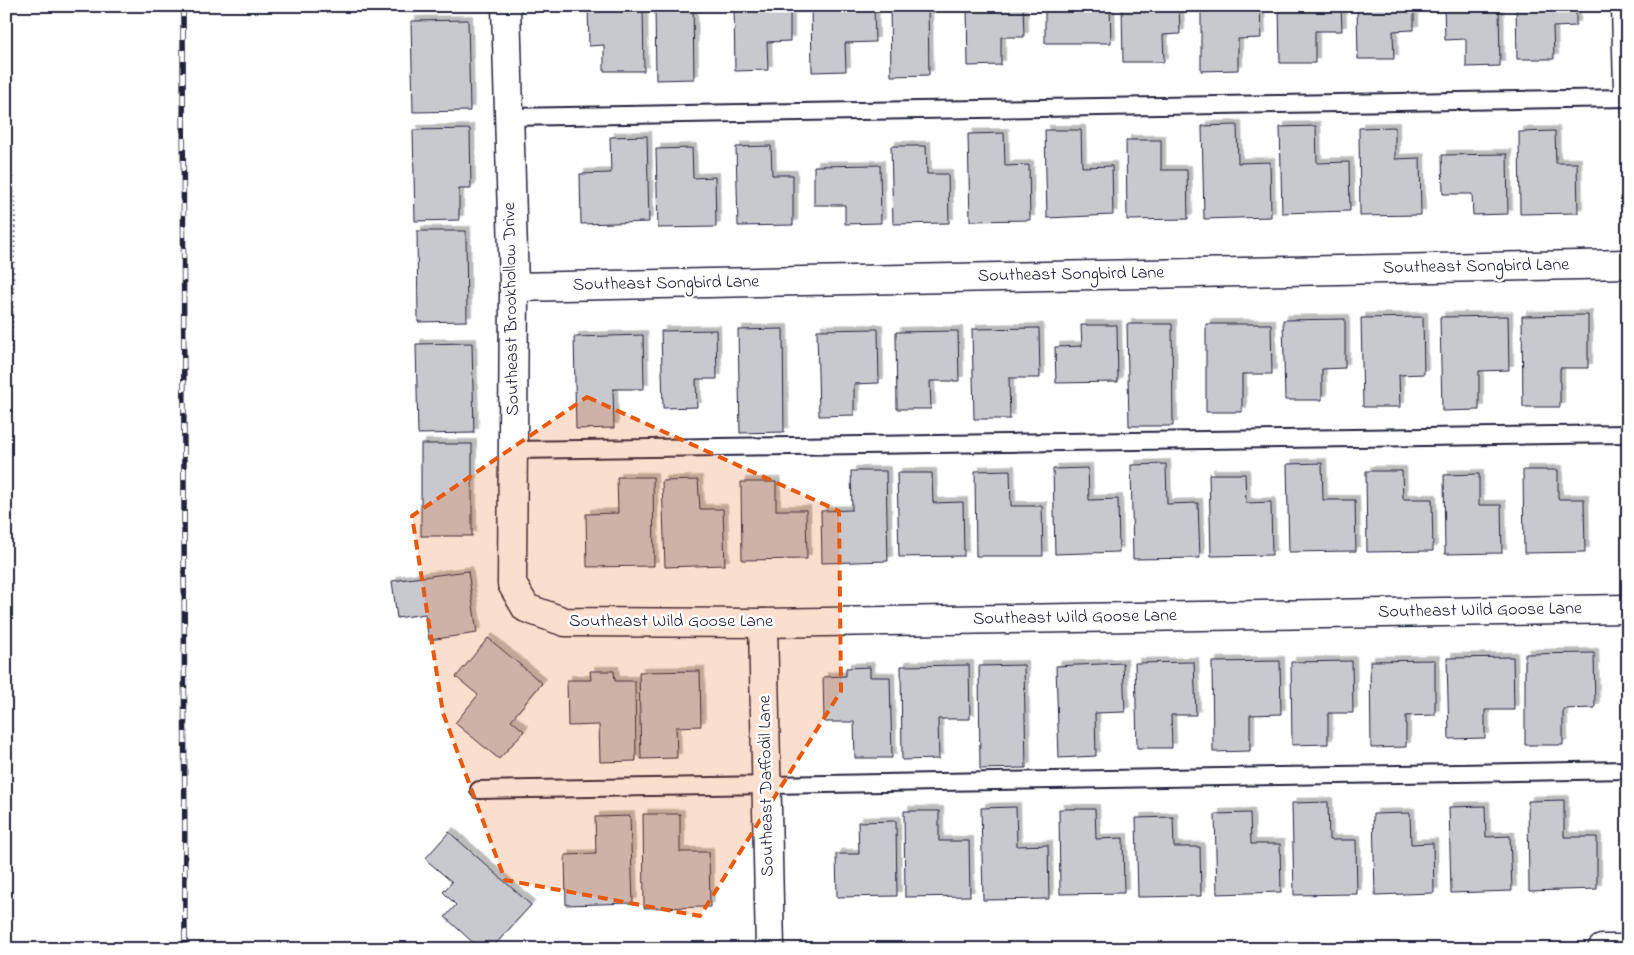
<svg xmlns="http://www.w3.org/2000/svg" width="1634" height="955" viewBox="0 0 1634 955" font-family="'Indie Flower',sans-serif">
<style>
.building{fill:#c8c8cf;stroke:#22223b;filter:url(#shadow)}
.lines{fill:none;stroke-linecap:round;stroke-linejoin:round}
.lane-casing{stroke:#22223b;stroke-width:20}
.street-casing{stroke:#22223b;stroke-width:31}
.path{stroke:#22223b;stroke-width:3;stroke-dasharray:1 4;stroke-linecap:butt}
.lane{stroke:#fff;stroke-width:16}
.street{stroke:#fff;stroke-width:28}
.rail-casing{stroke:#22223b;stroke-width:5.5}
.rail{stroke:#fff;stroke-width:4;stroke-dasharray:11;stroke-linecap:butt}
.marked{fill:#e8590c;fill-opacity:0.2;stroke:#e8590c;stroke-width:4;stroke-dasharray:10 6;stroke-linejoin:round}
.labels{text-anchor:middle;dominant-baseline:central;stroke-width:5;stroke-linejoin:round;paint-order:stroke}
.street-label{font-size:18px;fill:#22223b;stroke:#fff}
</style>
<defs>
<filter id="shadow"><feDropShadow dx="4.5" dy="-4.5" stdDeviation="0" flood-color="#0004"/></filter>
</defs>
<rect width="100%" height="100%" fill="#fff"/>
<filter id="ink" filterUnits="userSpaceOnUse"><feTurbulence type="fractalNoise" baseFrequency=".02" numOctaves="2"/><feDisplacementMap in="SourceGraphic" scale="10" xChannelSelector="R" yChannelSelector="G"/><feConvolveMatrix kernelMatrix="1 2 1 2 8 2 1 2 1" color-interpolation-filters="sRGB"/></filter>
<g filter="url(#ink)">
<g class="building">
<path d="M588 6H643L644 71H604V45L589 46Z"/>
<path d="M655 6H693L694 79 656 80Z"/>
<path d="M734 6H790V41L767 42 768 70 735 71Z"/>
<path d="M811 6H874L875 42 845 43 846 71 812 72Z"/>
<path d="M890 6H928L929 75 891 76Z"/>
<path d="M967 6H1023L1024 37H1001V65L968 66Z"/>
<path d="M1110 6 1111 43H1045V7Z"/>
<path d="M1122 6H1179L1180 34 1163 35 1164 62H1123Z"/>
<path d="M1201 6H1260L1261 38 1238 39V70L1201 71Z"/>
<path d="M1279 6H1341L1342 31H1315V63H1280Z"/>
<path d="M1357 6H1414V30L1393 31 1394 59H1358Z"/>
<path d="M1444 6H1499L1500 66 1466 67V39L1445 40Z"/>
<path d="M1516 6H1576V26L1553 27 1554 59H1517Z"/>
<path d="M468 20 470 111 413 112 411 21Z"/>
<path d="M1237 125 1238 163 1270 162 1271 217 1204 219 1202 126Z"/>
<path d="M1316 126 1317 163 1349 162 1350 211 1282 213 1280 127Z"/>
<path d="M1395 127V159L1420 158 1421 215 1360 216 1359 128Z"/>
<path d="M470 129 471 189H459V220L415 221 413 130Z"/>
<path d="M1045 130H1081L1082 167 1112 166 1113 215 1047 218Z"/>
<path d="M1555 131 1556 163H1577L1578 213 1520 214 1519 132Z"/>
<path d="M1004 133 1005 166 1029 165 1030 220 970 221 968 134Z"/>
<path d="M647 136 649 222 581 224 580 174 611 173 610 137Z"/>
<path d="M1126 140H1161V170H1187L1188 219 1127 220Z"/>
<path d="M771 146 772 175H793V225L738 226 736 147Z"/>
<path d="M891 146H926L927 174H948L949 223 893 224Z"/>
<path d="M692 148 693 178 715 177 716 227 658 228 656 149Z"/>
<path d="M1507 154 1508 214 1473 215 1472 194H1443L1442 155Z"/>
<path d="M880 165 881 223 845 224V205H814V166Z"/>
<path d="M417 231H466L467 321 418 322Z"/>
<path d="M1588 315V368H1560V407H1523L1522 316Z"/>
<path d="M1508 316 1509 370 1479 371V410L1442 411 1440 317Z"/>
<path d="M1423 317 1424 374 1399 375 1400 407H1363L1361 318Z"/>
<path d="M1345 319V368L1322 369V400H1285L1283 320Z"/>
<path d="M1127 324H1172L1173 426H1129Z"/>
<path d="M1206 324H1271L1272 374H1242V412H1206Z"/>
<path d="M1081 325H1117L1118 382 1056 383 1055 347 1082 346Z"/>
<path d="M1039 328 1040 378H1009L1010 419H974L972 329Z"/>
<path d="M783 329 784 432 740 433 738 330Z"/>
<path d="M878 329 879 383 854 384V415L819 416 817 330Z"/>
<path d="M716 330 717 379H696L697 407 663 408 661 331Z"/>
<path d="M958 331 959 381H930L931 409H897L896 332Z"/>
<path d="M643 335 644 389H613L614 428 576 429 574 337Z"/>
<path d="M472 343 474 433 418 434 416 344Z"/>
<rect x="421" y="444" width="51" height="92"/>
<path d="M1322 463 1323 500H1355L1356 551 1289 552 1287 464Z"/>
<path d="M1166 464 1167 504 1198 503 1200 558 1133 559 1131 465Z"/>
<path d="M1088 468 1089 500 1118 499 1119 552 1055 554 1053 469Z"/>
<path d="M1010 470 1011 506H1042L1043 556H976L975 471Z"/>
<path d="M1523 470H1558V499H1584L1585 552 1524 553Z"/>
<path d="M851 471H886L888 561 822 563 821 511 852 510Z"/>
<path d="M1366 471H1402L1403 499H1432L1433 551 1367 552Z"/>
<path d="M897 473H932L933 503 963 502 964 556 899 557Z"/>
<path d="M1209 474H1245L1246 503 1271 502 1272 555 1211 556Z"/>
<path d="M1479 474V505H1501L1502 553 1445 554 1444 475Z"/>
<path d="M617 477H653L654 566 587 567 586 514 618 513Z"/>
<path d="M698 480 700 509H723L725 565 665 567 662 481Z"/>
<path d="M741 482H776V510H806L807 559 742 560Z"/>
<path d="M468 571 477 633 429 640 425 614 397 618 392 581Z"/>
<path d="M488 638 542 683 511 720 524 731 499 759 455 723 478 695 456 677Z"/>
<path d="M1594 653 1595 708 1563 709V745H1525V654Z"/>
<path d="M1513 657 1514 710H1485V738L1449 739 1447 658Z"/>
<path d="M1435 660V715L1406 716V747L1371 748 1370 661Z"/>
<path d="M1280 661 1281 714 1250 715V751L1213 752 1212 662Z"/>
<path d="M1352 661 1353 713H1328V744L1292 745 1291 662Z"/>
<path d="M1194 662 1196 715H1171L1172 748H1137L1135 663Z"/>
<path d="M1123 663 1125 712 1095 713 1096 756 1059 758 1056 666Z"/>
<path d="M969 665 970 719H938L939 759 902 760 901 666Z"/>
<path d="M1024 665 1026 768 980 769 979 666Z"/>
<path d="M870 667V677H890L892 758H855L854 722H824L823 677 846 676V668Z"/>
<path d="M590 671H614L615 681H635L636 761 600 762 599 725 568 726 567 680H591Z"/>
<path d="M700 671 701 726 676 727 677 758 641 759 639 672Z"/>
<path d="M1564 800V837H1597V889L1529 891 1528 801Z"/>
<path d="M1328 802 1329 840H1356L1357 894 1294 895 1292 803Z"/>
<path d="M1485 806 1486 837 1510 836 1512 891 1451 893 1449 807Z"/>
<path d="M1016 807 1017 846 1048 845 1049 899 983 900 981 808Z"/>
<path d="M1059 809H1095L1096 839 1123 838 1124 893 1060 894Z"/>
<path d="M904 811H939V841H969L970 896 905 897Z"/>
<path d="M1250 813 1251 844H1280L1281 892 1217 894 1215 814Z"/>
<path d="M1410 813 1411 844 1433 843 1434 893 1375 895 1373 814Z"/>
<path d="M643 814H680V852H709L710 907 644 908Z"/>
<path d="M630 816 633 903 566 905 565 855 596 854 595 817Z"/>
<path d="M1173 817 1174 847H1200L1201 896 1138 897 1136 818Z"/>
<path d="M896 821 897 896 837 897 836 854H859L858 822Z"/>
<path d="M449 832 531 905 491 949H480L445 917 456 905 443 892 452 882 425 859Z"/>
</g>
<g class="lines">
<g class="lane-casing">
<g id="lane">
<path d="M509 117 1628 98"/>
<path d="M513 450 1628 434"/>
<path d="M479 790 1628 770"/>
</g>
</g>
<g class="street-casing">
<g id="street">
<path d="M506 6 514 287 512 584 526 608 565 622 763 623 1628 609"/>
<path d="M1626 6 1628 92"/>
<path d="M514 287 1628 264"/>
<path d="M763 623 770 949"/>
<path d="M1602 949H1628"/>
</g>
</g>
<path class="path" d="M6 107 15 212 8 441 6 632"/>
<use href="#lane" class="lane"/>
<use href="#street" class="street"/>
<g class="rail-casing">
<path id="rail" d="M183 6 185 949"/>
</g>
<use href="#rail" class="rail"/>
</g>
</g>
<path class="marked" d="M587 397 839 511 841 691 700 916 505 880 443 713 412 516Z"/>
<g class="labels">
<g class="street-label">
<text transform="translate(1476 267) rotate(-1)">Southeast Songbird Lane</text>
<text transform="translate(1071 275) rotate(-1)">Southeast Songbird Lane</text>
<text transform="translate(666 284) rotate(-1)">Southeast Songbird Lane</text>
<text transform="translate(512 309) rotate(-91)">Southeast Brookhollow Drive</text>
<text transform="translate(1480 611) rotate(-1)">Southeast Wild Goose Lane</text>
<text transform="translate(1075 618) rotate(-1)">Southeast Wild Goose Lane</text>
<text x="671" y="622">Southeast Wild Goose Lane</text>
<text transform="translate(767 786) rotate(-91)">Southeast Daffodil Lane</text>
</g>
</g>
<rect width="1634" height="955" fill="none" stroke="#fff" stroke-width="25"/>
<rect x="12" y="12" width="1609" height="930" fill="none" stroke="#22223b" stroke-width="2" filter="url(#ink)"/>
</svg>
